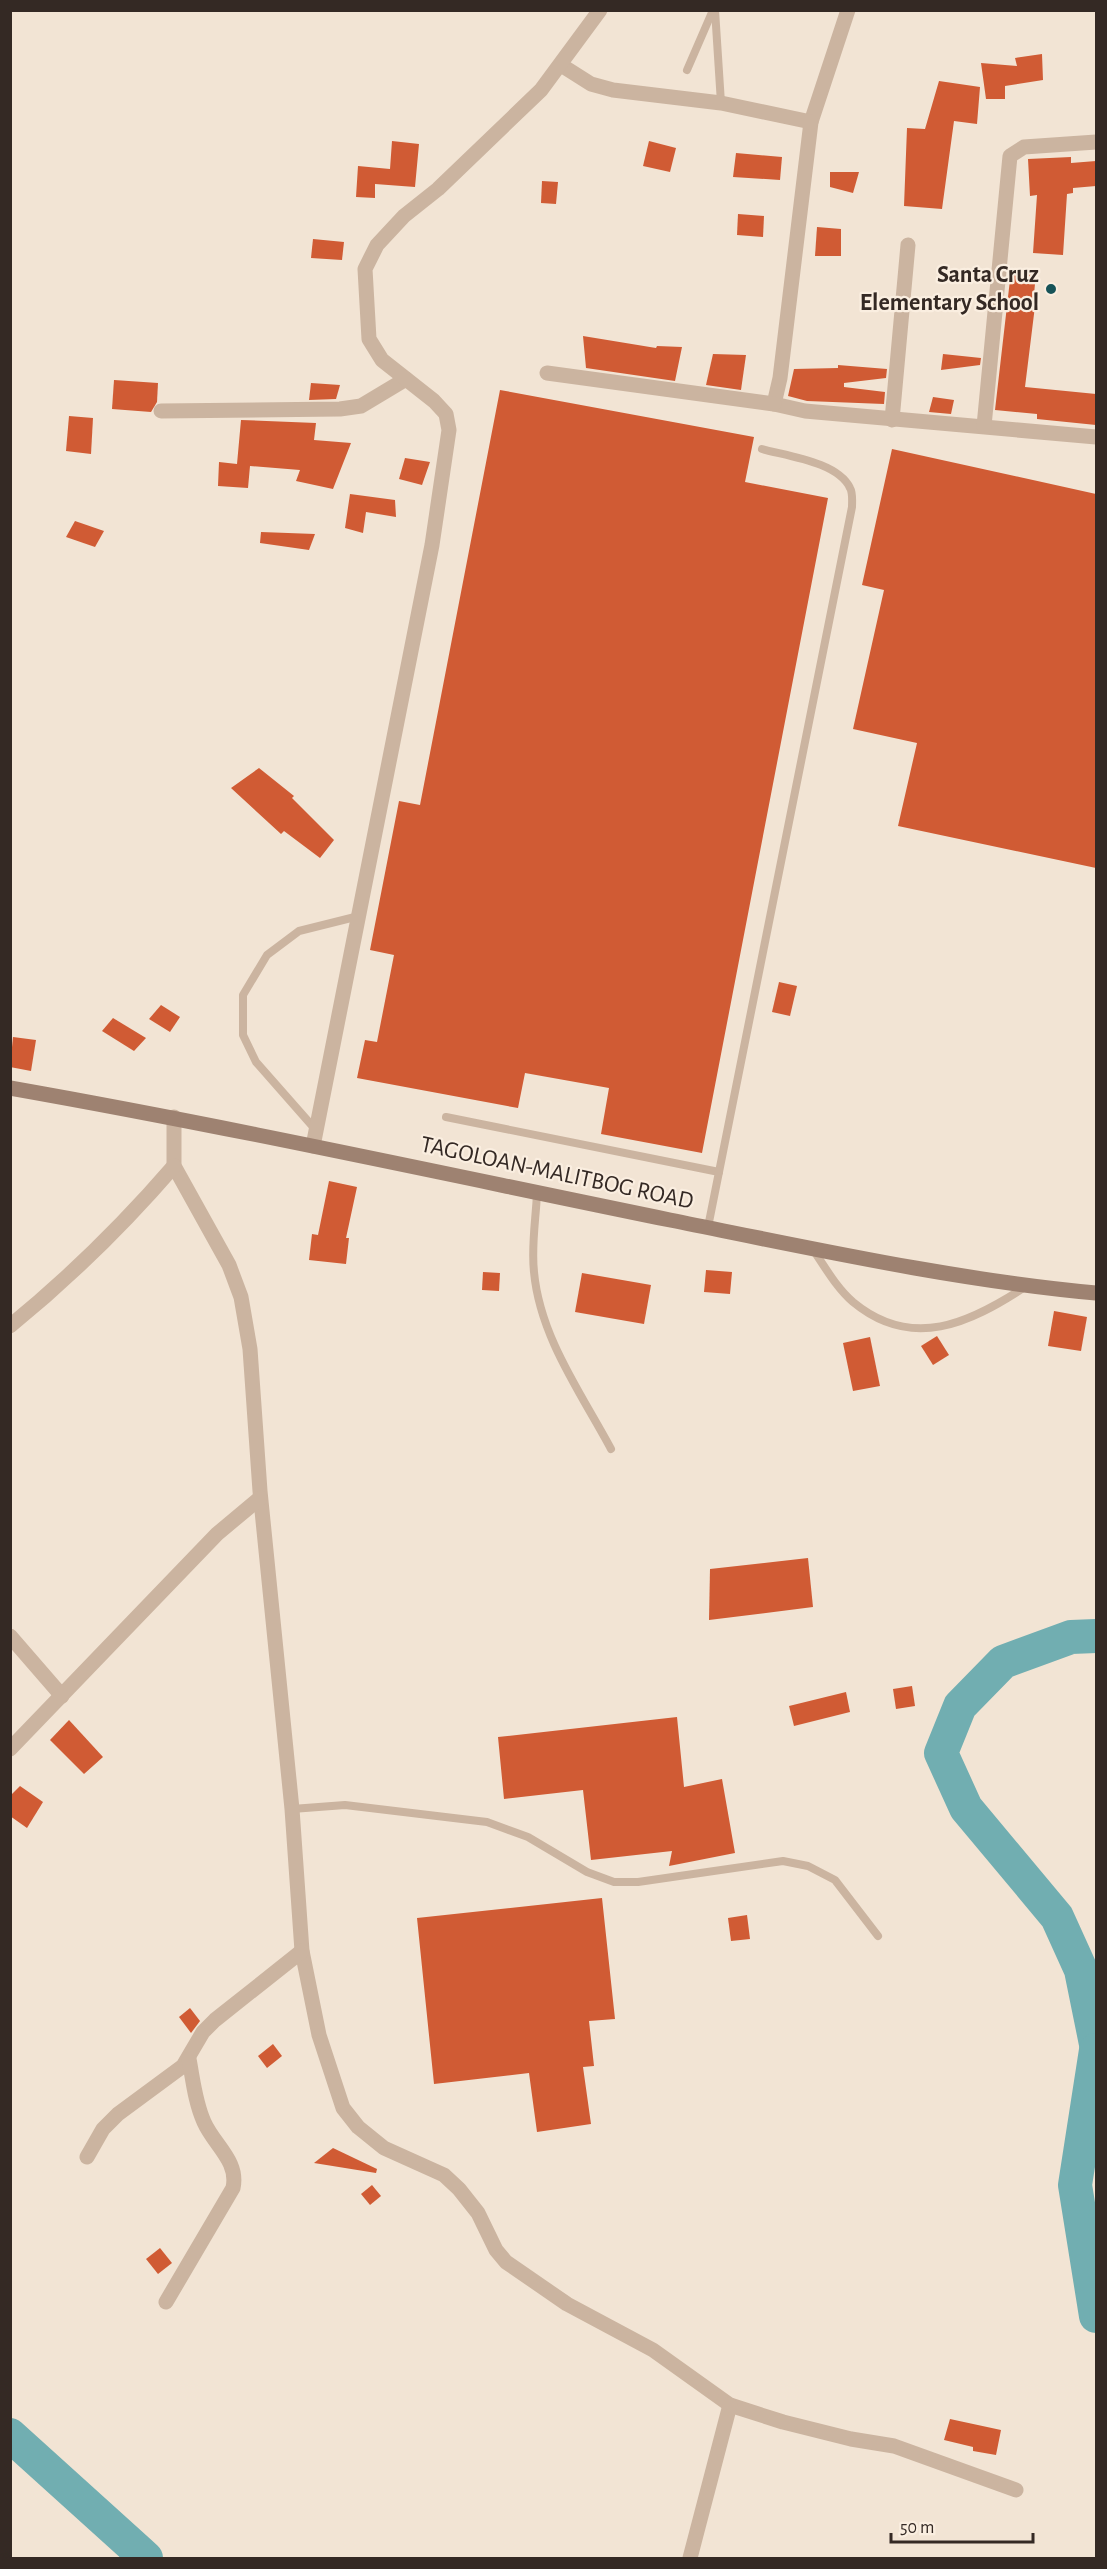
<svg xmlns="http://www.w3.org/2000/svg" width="1107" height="2569" viewBox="0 0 1107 2569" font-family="'Alegreya Sans',sans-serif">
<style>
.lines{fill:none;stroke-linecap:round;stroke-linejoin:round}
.river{stroke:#71aeb1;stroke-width:34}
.building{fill:#d05b34}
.lane{stroke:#cbb4a0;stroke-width:8}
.street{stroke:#cbb4a0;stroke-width:15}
.secondary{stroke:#9e8271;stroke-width:15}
.poi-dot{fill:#175358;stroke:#faeee0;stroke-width:2}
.labels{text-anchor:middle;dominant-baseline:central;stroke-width:4.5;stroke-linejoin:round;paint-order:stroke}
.poi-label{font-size:24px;font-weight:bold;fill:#342924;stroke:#faeee0;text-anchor:end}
.street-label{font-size:24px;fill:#342924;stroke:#faeee0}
</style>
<rect width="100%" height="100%" fill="#f2e4d4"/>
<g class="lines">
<g class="river">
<path d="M1096 1636 1071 1637 1003 1662 960 1706 941 1753 966 1808 1057 1917 1081 1970 1096 2044"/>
<path d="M1096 2050 1075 2185 1096 2316"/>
<path d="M10 2435 146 2558"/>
</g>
</g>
<g class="building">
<path d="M1042 54 1043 80 1005 86V99H986L981 63 1017 66 1015 58Z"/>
<path d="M939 81 980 87 977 124 954 121 942 209 904 206 907 128 925 129Z"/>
<path d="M392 141 419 144 415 187 375 184V198L356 197 358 166 390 169Z"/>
<path d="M649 141 676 148 670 172 643 166Z"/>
<path d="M736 153 782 157 780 180 733 177Z"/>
<path d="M1071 157V163L1096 161V186L1073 188V193L1067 194 1063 255 1033 253 1037 195 1030 196 1028 159Z"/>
<path d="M830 172H859L853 193 830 187Z"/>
<path d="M542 181 558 182 556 204 541 203Z"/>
<path d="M738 214 764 216 763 237 737 235Z"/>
<path d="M817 227 841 229V256H815Z"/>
<path d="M313 239 344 242 342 260 311 258Z"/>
<path d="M1011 271 1036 273 1033 305 1035 306 1025 387 1096 394V425L1037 419V414L995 410Z"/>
<path d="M583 336 656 348 657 346 682 347 675 381 586 368Z"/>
<path d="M713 354 746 355 741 390 706 385Z"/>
<path d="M943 354 981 358 980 365 941 370Z"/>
<path d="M838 365 887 369 886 378 844 383V387L885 392 884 404 807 401 788 396 794 369 838 368Z"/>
<path d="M114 380 158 383 157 402 151 412 112 409Z"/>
<path d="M311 383 340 385 336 399 309 400Z"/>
<path d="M500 390 754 437 745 482 828 498 702 1153 601 1134 609 1088 525 1073 518 1108 357 1078 365 1040 377 1042 394 955 370 950 399 801 420 805Z"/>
<path d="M933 397 954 400 951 414 929 412Z"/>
<path d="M69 416 93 418 91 454 66 451Z"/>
<path d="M241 420 316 423 314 440 351 443 333 489 296 481 300 470 250 466 248 488 218 486 219 462 237 464Z"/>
<path d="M892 449 1096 494V868L898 826 917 743 853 729 884 590 862 585Z"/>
<path d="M405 458 430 462 422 485 399 479Z"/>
<path d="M350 494 395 500 396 517 366 512 363 533 345 528Z"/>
<path d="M75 521 104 531 95 547 66 537Z"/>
<path d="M261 532 315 534 309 550 260 543Z"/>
<path d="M259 768 294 796 292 798 334 840 320 858 284 831 281 834 231 788Z"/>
<path d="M779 982 797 986 790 1016 772 1012Z"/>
<path d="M161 1005 180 1017 170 1032 149 1019Z"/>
<path d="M113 1018 146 1038 134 1051 102 1031Z"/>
<path d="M13 1037 36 1040 31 1071 10 1067Z"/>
<path d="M329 1181 357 1187 346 1238H349L346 1264 309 1260 312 1234 318 1235Z"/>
<path d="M706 1270 732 1272 730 1294 704 1292Z"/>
<path d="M483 1272 500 1273 499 1291 482 1290Z"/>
<path d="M582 1273 651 1285 644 1324 575 1312Z"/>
<path d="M1054 1311 1087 1317 1081 1351 1048 1346Z"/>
<path d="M937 1336 949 1355 933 1365 921 1346Z"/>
<path d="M870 1337 880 1386 853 1391 843 1343Z"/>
<path d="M808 1558 813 1607 709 1620 710 1569Z"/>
<path d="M912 1686 915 1706 896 1709 893 1689Z"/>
<path d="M846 1692 850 1712 794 1726 789 1706Z"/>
<path d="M677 1717 684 1787 722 1779 735 1853 669 1866 672 1851 591 1860 583 1790 504 1799 498 1737Z"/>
<path d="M69 1720 103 1757 84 1774 50 1740Z"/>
<path d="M20 1786 43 1802 27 1828 10 1816V1796Z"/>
<path d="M602 1898 615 2019 589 2021 594 2066 583 2067 591 2124 537 2132 529 2073 434 2084 417 1918Z"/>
<path d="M747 1915 750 1939 731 1941 728 1918Z"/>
<path d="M190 2008 200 2021 191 2033 179 2017Z"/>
<path d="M273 2044 282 2056 267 2068 258 2056Z"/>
<path d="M333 2148 377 2169 376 2173 314 2163Z"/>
<path d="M372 2185 381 2196 370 2205 361 2194Z"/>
<path d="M160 2248 172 2263 158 2274 146 2259Z"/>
<path d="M950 2419 1001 2430 996 2455 973 2451V2447L944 2440Z"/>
</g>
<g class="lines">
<g class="lane">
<path d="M715 10 721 103"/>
<path d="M687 70 713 10"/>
<path d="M446 1117 719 1172"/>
<path d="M315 1129 256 1062 243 1035V995L267 955 299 931 359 916"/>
<path d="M537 1193C536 1218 531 1246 534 1272 540 1337 581 1393 611 1449"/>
<path d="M708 1227 852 507C852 501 853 493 850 488 838 462 787 456 762 449"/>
<path d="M814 1251C826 1269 837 1288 853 1302 912 1351 970 1323 1025 1287"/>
<path d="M292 1809 345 1805 487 1822 528 1837 587 1872 614 1882H638L783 1861 808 1866 835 1880 878 1936"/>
</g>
<g class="street">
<path d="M848 10 811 122 780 378 774 404 805 411 1096 437"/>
<path d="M561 65 591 84 613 90 721 103 811 122"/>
<path d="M547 373 774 404"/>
<path d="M161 411 340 409 361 406 406 379"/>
<path d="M892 420 908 245"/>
<path d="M984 426 1010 156 1024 147 1096 142"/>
<path d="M174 1117V1166L229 1265 241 1297 250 1349 260 1491 292 1809 302 1951 319 2035 343 2108 358 2127 384 2148 444 2175 459 2189 478 2213 496 2250 506 2262 567 2304 653 2350 730 2405 783 2422 851 2439 894 2446 1016 2490"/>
<path d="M313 1146 432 545 449 430 446 414 434 401 382 360 369 339 365 269 377 245 404 216 438 189 541 90 600 10"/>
<path d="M10 1326C70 1277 124 1224 174 1166"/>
<path d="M10 1636 62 1696"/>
<path d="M10 1749 217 1534 260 1498"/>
<path d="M87 2157 103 2129 118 2114 183 2066 203 2032 215 2020 302 1951"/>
<path d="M166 2302 233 2188C239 2161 214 2145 204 2122 195 2102 193 2080 189 2059"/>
<path d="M690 2558 730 2405"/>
</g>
<path class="secondary" d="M10 1088C231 1127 450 1175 670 1220 810 1248 954 1280 1096 1293"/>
</g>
<circle class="poi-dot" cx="1051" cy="289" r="6"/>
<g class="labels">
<g class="poi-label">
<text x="1039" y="275">Santa Cruz<tspan x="1039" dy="28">Elementary School</tspan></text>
</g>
<g class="street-label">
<text transform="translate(557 1173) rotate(12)">TAGOLOAN-MALITBOG ROAD</text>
</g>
</g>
<rect width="1107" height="2569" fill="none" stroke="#342924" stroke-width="24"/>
<path d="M891 2533v9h142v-9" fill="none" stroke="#342924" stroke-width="3"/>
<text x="900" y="2533" font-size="18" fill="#342924" stroke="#faeee0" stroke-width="4.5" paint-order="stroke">50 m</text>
</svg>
